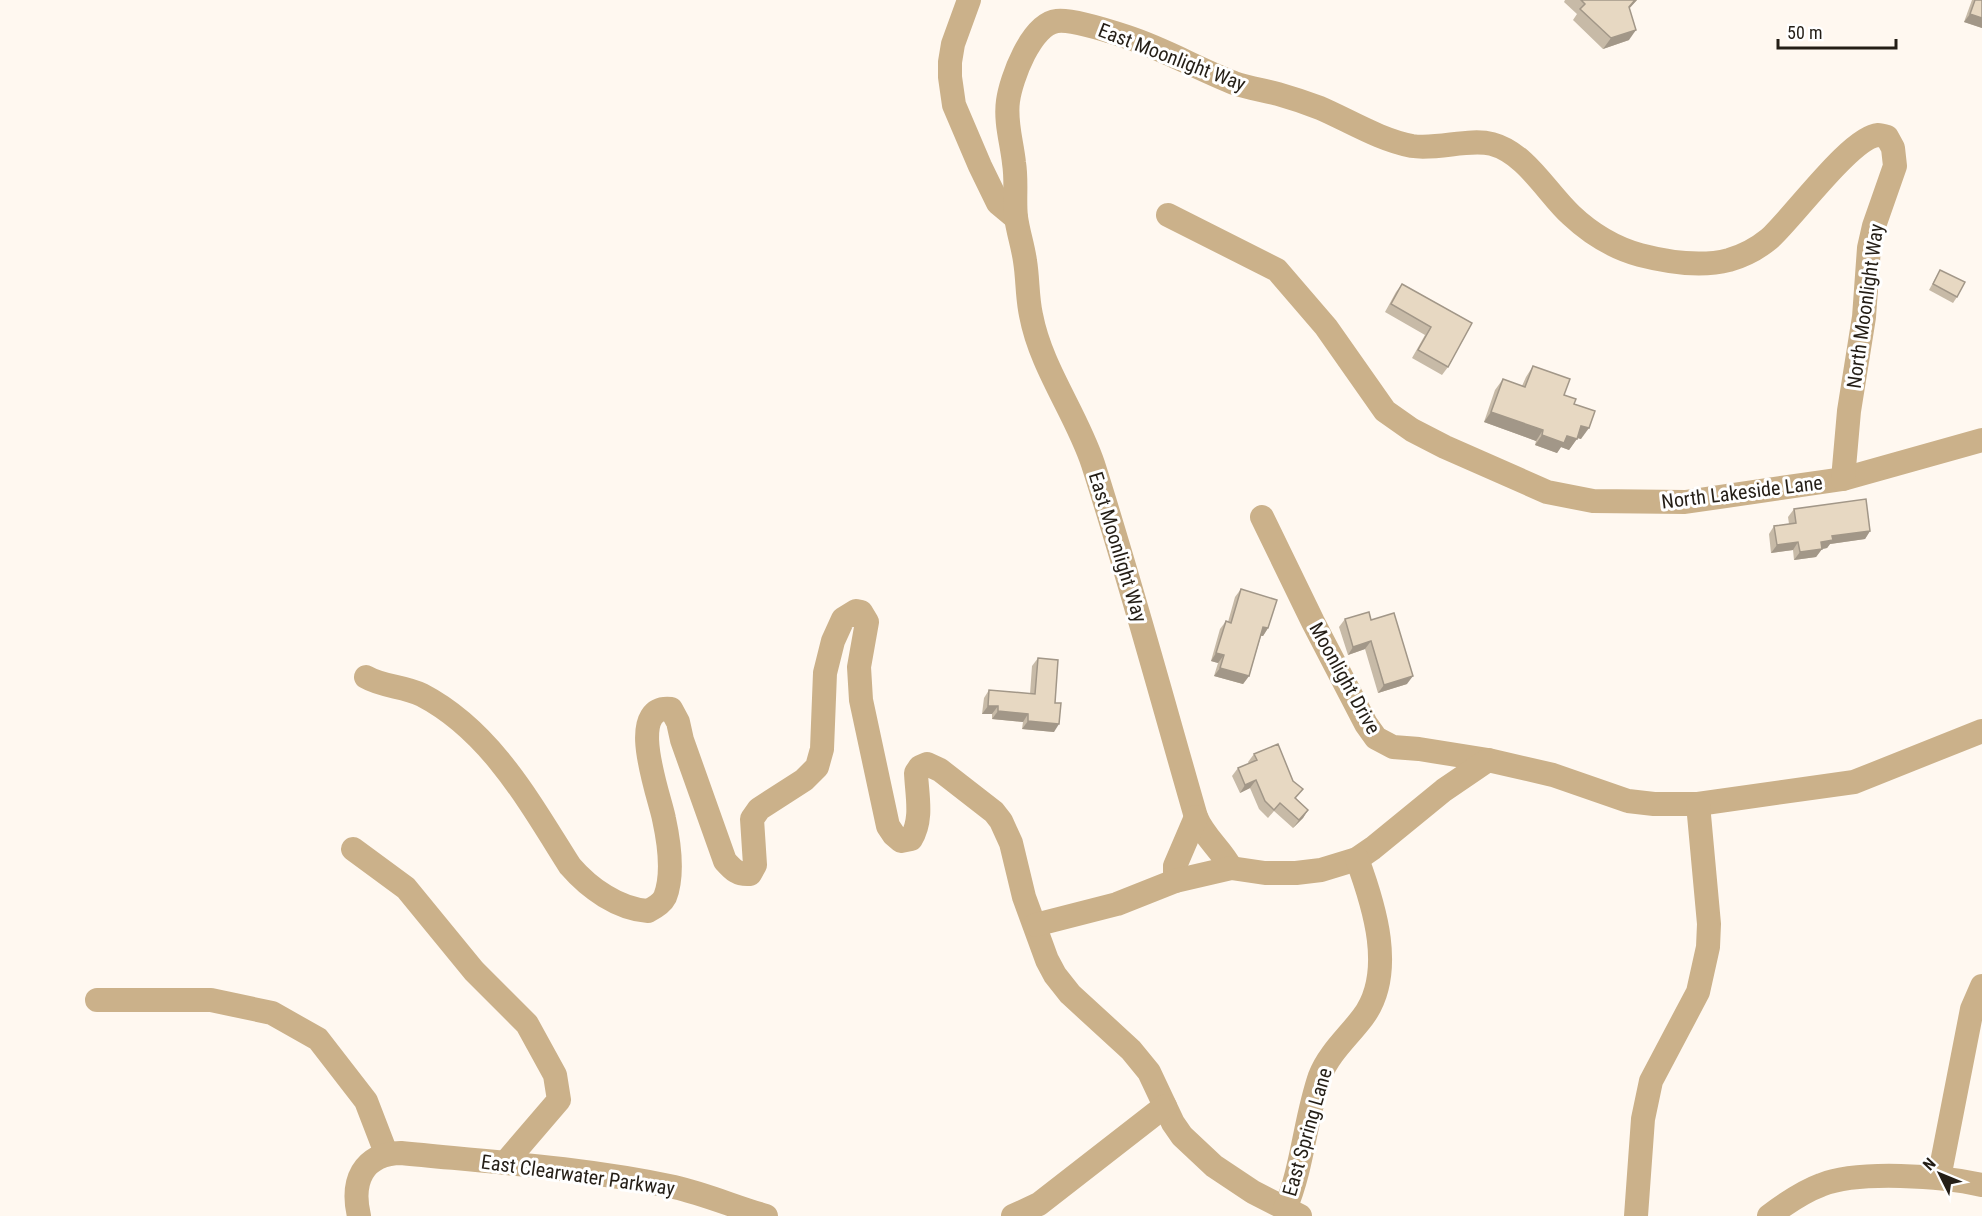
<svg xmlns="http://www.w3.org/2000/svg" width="1982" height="1216" viewBox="0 0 1982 1216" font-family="'Roboto Condensed',sans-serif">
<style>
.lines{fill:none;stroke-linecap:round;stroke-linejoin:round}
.minor{stroke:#cbb18a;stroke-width:24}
.wall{fill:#c7baa7}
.shaded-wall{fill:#a29788}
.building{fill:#e7d8c2;stroke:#a29788;stroke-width:1.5}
.labels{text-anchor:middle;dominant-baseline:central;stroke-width:6;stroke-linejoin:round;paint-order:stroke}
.street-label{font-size:20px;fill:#241e16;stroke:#fff}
</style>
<rect width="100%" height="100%" fill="#fff8f0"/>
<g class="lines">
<g class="minor">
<path d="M969 0 953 44 950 62V77L954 105 980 166 998 203 1016 218"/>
<path d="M1168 215 1277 270 1326 327 1385 411 1412 430 1445 447 1547 492 1593 501 1685 502 1843 479 1982 440"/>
<path d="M1262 517 1313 622 1366 724 1376 738 1393 747 1419 749 1488 760"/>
<path d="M366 677C383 687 404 686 422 695 491 731 530 803 570 866 589 888 618 909 648 911 654 908 662 903 665 897 674 874 669 842 664 819 660 797 624 704 671 709L678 722 682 740 725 861C733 870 738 875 750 874L755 865 752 819 759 809 804 780 817 767 822 749 825 673 833 641 843 619 856 611 861 612 867 622 859 667 861 700 888 826 894 835 901 841 911 839C923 819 917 796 916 773L920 767 927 764 940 770 994 812 1001 821 1011 843 1024 897 1047 960 1055 975 1070 994 1131 1050 1149 1072 1173 1123 1182 1136 1214 1166 1253 1192 1300 1216"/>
<path d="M353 849 406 888 474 971 527 1024 555 1075 559 1100 505 1163"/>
<path d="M1231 868C1221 849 1204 837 1196 817 1162 699 1130 580 1093 464 1076 413 1041 368 1031 315 1027 297 1028 279 1025 261 1023 246 1018 232 1016 217 1014 200 1017 181 1014 163 1012 143 1005 122 1008 101 1011 79 1031 24 1057 21 1072 19 1112 32 1127 37 1164 49 1198 69 1234 83 1248 88 1263 90 1278 94 1292 98 1307 103 1320 108 1350 121 1380 140 1412 146 1438 150 1469 138 1492 144 1526 153 1547 193 1571 215 1590 233 1615 248 1640 255 1667 262 1702 267 1729 260 1743 256 1758 248 1769 239 1792 219 1851 137 1878 135 1881 135 1884 136 1887 137L1893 148 1895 166 1874 226 1869 248 1864 317 1849 411 1843 479"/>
<path d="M1175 881V866L1196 817"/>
<path d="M1035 925 1117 904 1175 881 1231 868 1265 873H1296L1321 870 1357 859 1373 848 1444 790 1488 760 1553 775 1628 801 1654 804H1698L1854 782 1982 731"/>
<path d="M97 1000H211L272 1013 318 1039 366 1101 386 1153"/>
<path d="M1939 1178 1972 1009 1982 986"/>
<path d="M1285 1209C1303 1167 1305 1119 1320 1076 1329 1053 1348 1037 1363 1017 1396 973 1374 905 1357 859"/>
<path d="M359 1216C351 1182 362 1154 401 1153 492 1162 584 1168 674 1187 705 1194 735 1207 766 1216"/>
<path d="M1013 1216 1039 1204 1165 1106"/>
<path d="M1636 1216 1643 1119 1651 1081 1698 992 1708 947 1709 924 1698 804"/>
<path d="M1769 1216C1785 1204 1802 1192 1821 1185 1858 1170 1943 1176 1982 1185"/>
</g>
</g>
<g class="wall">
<path d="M1565 0H1637L1629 9V40L1603 49 1573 20 1577 14 1564 2Z"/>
<path d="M1972 0H1982V28L1964 22Z"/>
<path d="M1940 270 1957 297 1953 303 1929 290Z"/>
<path d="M1402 284 1472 323 1448 367 1442 375 1412 358 1425 335 1385 312 1396 292Z"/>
<path d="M1533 366 1574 404 1581 439 1577 438 1569 450 1561 447 1557 453 1535 445 1536 441 1484 422 1495 390 1503 379 1522 386 1526 377Z"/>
<path d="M1794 509 1870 531 1865 539 1830 544 1827 548 1822 549 1816 557 1794 560 1793 550 1771 553 1769 534 1774 526 1789 524 1788 517Z"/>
<path d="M1241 589 1268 628 1263 636H1261L1249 676 1243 684 1214 676 1218 663 1211 661 1220 629 1226 621 1228 622 1235 597Z"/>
<path d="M1345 619 1371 620 1407 684 1378 693 1365 649 1348 655 1339 627Z"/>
<path d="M1038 658 1055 703 1054 732 1022 729 1023 722 992 719V714H982L984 698 989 690 1030 694 1032 666Z"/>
<path d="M1254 754 1296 798 1308 810 1303 818 1293 828 1274 811 1268 818 1259 809 1250 788 1240 793 1232 776 1238 768 1249 764 1248 762Z"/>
</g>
<g class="shaded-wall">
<path d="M1635 0H1637L1621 17 1629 7Z"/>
<path d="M1970 14 1982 18V28L1964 22Z"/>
<path d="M1636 30 1629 40 1603 49 1611 38Z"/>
<path d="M1491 412 1543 430 1536 441 1484 422Z"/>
<path d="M1581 426 1589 428 1581 439 1574 437Z"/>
<path d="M1542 435 1567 436 1577 439 1569 450 1561 447 1557 453 1535 445Z"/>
<path d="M1870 531 1865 539 1830 544 1827 548 1822 549 1816 557 1794 560 1800 552 1832 536Z"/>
<path d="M1798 542 1793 550 1771 553 1777 545Z"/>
<path d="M1263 627 1268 628 1263 636 1258 635Z"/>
<path d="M1371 641 1365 649 1348 655 1353 647Z"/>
<path d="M1216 653 1224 655 1218 663 1211 661Z"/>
<path d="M1220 668 1249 676 1243 684 1214 676Z"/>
<path d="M1413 676 1407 684 1378 693 1384 685Z"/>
<path d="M988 706H998L992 714H982Z"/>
<path d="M998 711 1028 714 1023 722 992 719Z"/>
<path d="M1028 721 1059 724 1054 732 1022 729Z"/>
<path d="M1256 780 1250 788 1240 793 1245 785Z"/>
<path d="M1308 810 1303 818 1293 828 1299 820Z"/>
</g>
<g class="building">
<path d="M1581 0H1635L1629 7 1636 30 1611 38 1580 9 1585 4Z"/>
<path d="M1975 0H1982V18L1970 14Z"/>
<path d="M1940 270 1965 282 1957 297 1933 284Z"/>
<path d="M1402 284 1472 323 1448 367 1418 350 1431 327 1391 304Z"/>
<path d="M1533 366 1570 379 1564 395 1576 399 1574 404 1595 411 1589 428 1581 426 1577 439 1567 436 1564 443 1542 435 1543 430 1491 412 1503 379 1525 387Z"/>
<path d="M1866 499 1870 531 1832 536 1833 540 1821 542 1822 549 1800 552 1798 542 1777 545 1774 526 1796 523 1794 509Z"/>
<path d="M1241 589 1277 600 1268 628 1263 627 1249 676 1220 668 1224 655 1216 653 1226 621 1231 623Z"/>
<path d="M1369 612 1371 620 1394 613 1413 676 1384 685 1371 641 1353 647 1345 619Z"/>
<path d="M1038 658 1058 660 1055 703H1061L1059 724 1028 721V714L998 711V706H988L989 690 1035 694Z"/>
<path d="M1278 744 1293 781 1303 789 1295 798 1308 810 1299 820 1280 803 1274 810 1265 801 1256 780 1245 785 1238 768 1257 760 1254 754Z"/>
</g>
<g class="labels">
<g class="street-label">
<text transform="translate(1172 57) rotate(21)">East Moonlight Way</text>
<text transform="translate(1865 306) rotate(-82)">North Moonlight Way</text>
<text transform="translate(1742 492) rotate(-7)">North Lakeside Lane</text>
<text transform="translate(1118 547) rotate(73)">East Moonlight Way</text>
<text transform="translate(1345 678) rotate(61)">Moonlight Drive</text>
<text transform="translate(1307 1132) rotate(-74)">East Spring Lane</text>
<text transform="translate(578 1175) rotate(8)">East Clearwater Parkway</text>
</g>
</g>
<g transform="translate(1940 1174) rotate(313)" stroke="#ffffff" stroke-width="4.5" paint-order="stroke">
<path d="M0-4.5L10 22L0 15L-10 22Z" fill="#241e16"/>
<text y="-9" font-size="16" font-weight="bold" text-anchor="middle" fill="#241e16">N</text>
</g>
<path d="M1778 39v9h118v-9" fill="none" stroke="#241e16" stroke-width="3"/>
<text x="1787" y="39" font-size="18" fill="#241e16" stroke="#ffffff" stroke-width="4.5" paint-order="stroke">50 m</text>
</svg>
